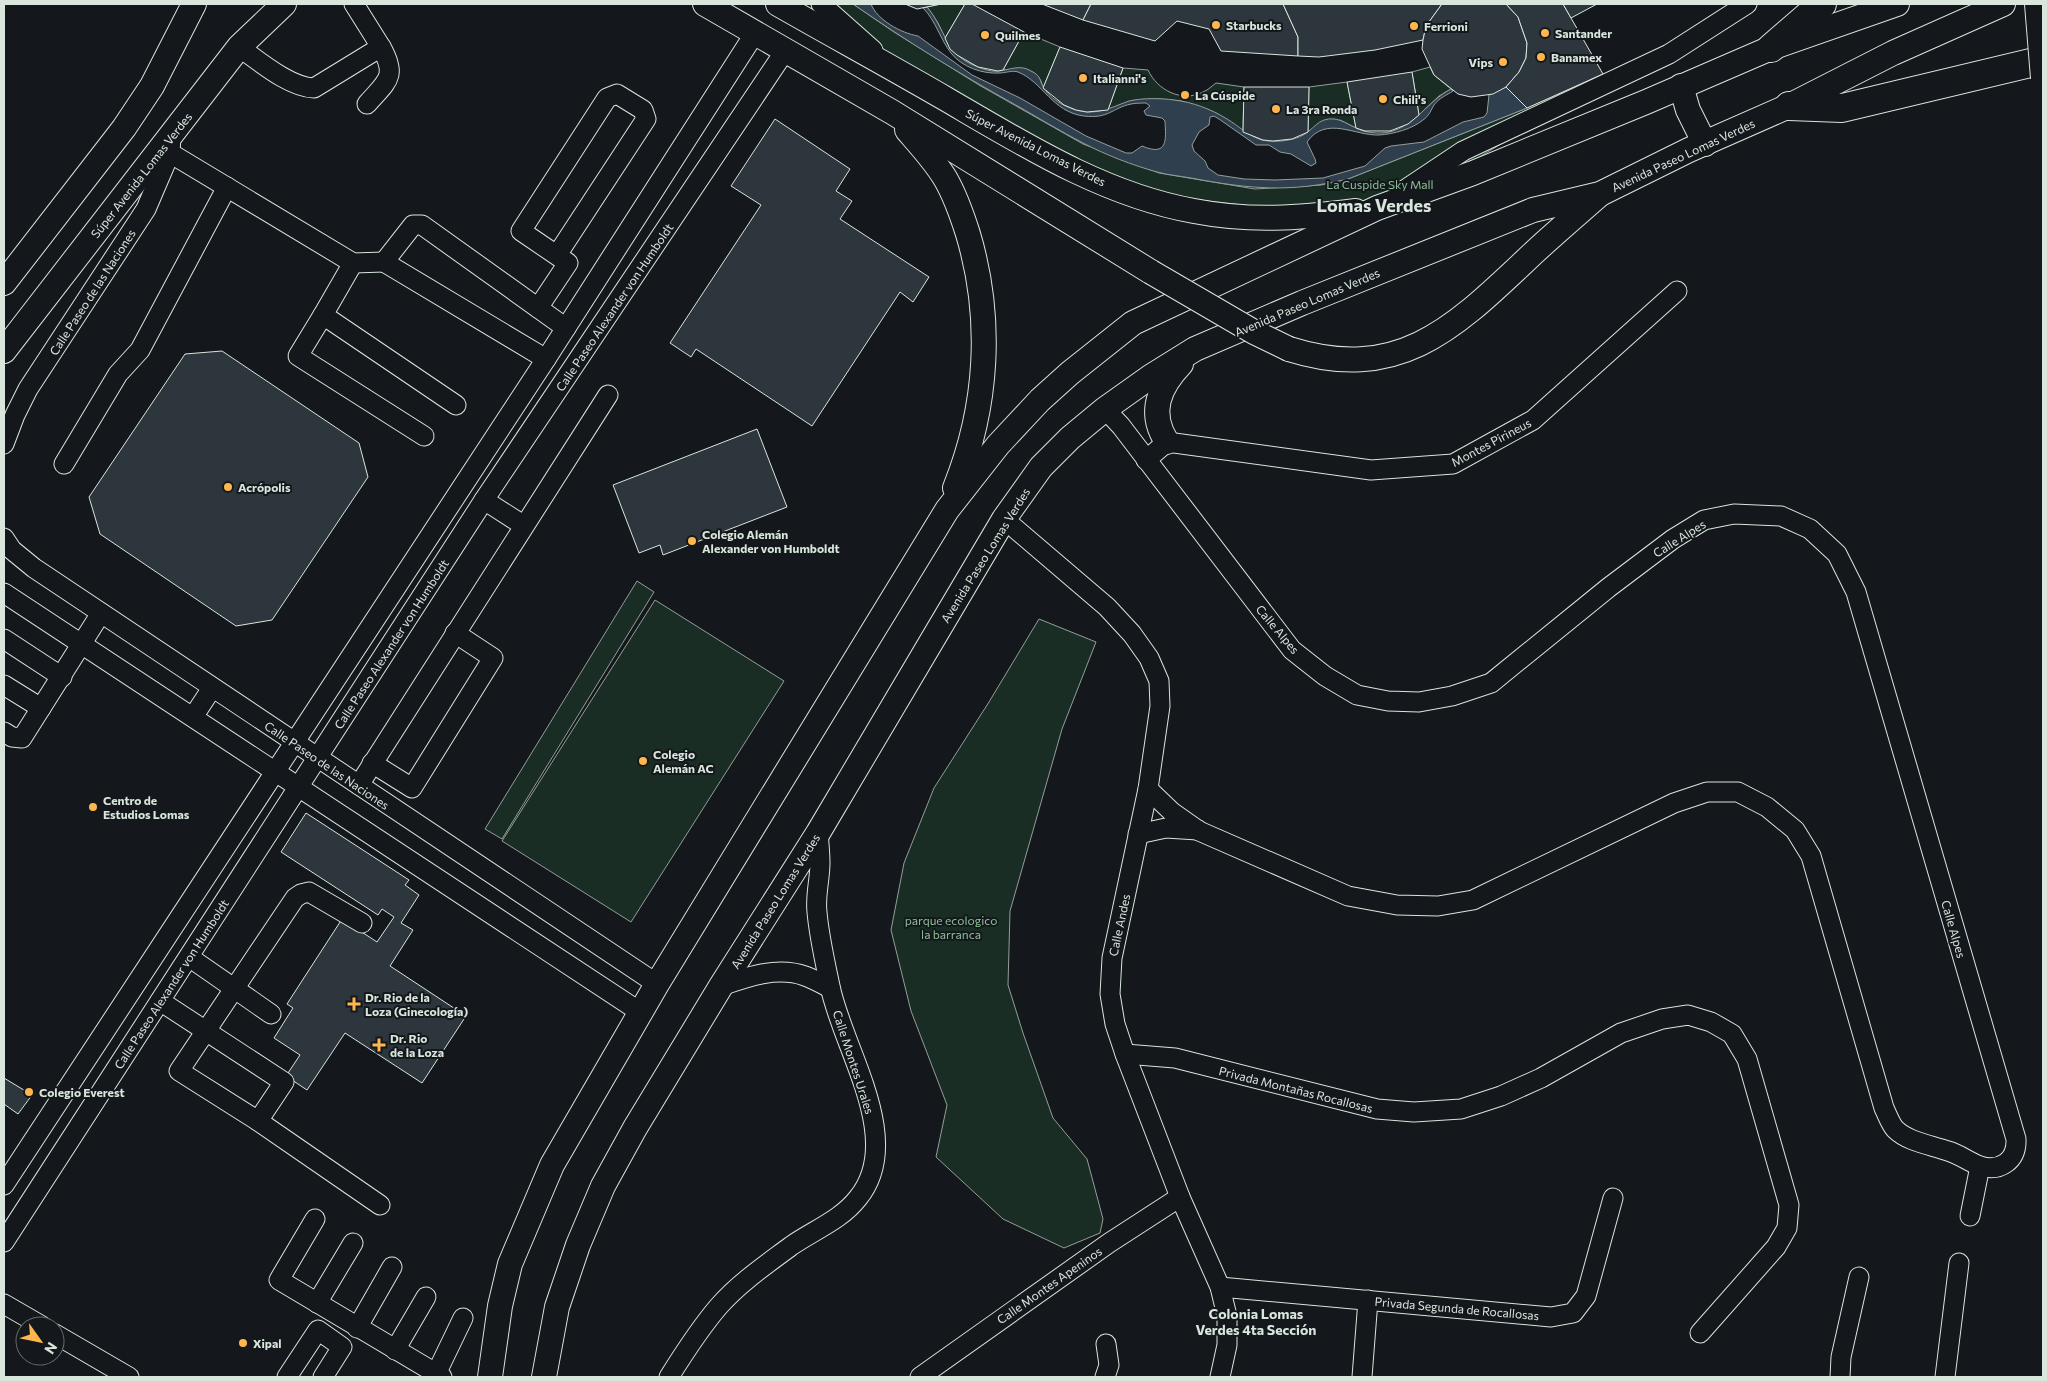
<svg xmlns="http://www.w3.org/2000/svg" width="2047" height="1381" viewBox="0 0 2047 1381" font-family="Commissioner,sans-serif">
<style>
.green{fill:#1a2d24;stroke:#939e99}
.water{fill:#2f3f4d;stroke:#939e99}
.building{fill:#2c363c;stroke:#d8e6dc}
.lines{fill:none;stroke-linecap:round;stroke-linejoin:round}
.minor-casing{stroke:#d8e6dc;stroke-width:21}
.major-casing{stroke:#d8e6dc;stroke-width:26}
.highway-casing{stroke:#d8e6dc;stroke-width:30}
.minor{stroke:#14181c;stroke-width:19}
.major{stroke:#14181c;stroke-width:24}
.highway{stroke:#14181c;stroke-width:28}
.major-bridge-casing{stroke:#d8e6dc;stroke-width:26;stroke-linecap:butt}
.major-bridge{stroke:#14181c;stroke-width:24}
.poi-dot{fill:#ffb74d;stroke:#14181c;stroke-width:2}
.labels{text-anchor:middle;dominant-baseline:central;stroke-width:4;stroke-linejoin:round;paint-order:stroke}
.poi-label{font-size:12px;font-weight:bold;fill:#d8e6dc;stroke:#14181c;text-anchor:start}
.street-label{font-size:12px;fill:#d8e6dc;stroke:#14181c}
.park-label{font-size:12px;fill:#8ac095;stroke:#14181c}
.neighbourhood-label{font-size:14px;font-weight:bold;fill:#d8e6dc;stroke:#14181c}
.district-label{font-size:18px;font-weight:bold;fill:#d8e6dc;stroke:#14181c}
</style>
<rect width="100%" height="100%" fill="#14181c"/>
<g class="green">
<path d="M826 4H853L894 32 979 85 1083 144 1159 173 1255 189 1321 185 1348 179 1527 108 1603 74 1607 80 1476 159 1379 202 1261 207 1190 199 1142 189 1089 168 871 44Z"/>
<path d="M941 4H965L945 38 938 23 927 7Z"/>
<path d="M1024 32 1060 47 1043 88C1039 66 1020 69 1003 70Z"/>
<path d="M1430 67 1434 75 1451 89 1439 96 1419 115 1412 72Z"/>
<path d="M1123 68 1148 70C1157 90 1182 103 1203 92 1208 90 1212 86 1216 83L1244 87 1243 132 1216 113 1182 101 1160 99 1132 101 1108 110Z"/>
<path d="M1347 82 1356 128 1340 120 1308 132 1309 87Z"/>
<path d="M637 581 654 592 502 839 485 829Z"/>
<path d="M655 600 784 681 631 922 502 841Z"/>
<path d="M1039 619 1096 642 1062 729 1010 911 1008 985 1023 1033 1053 1118 1087 1159 1103 1219 1100 1233 1064 1248 1003 1219 936 1157 947 1105 911 1011 891 930 904 863 934 788 989 702Z"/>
</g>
<path class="water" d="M853 4H871C877 20 901 33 918 36L972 75 1020 98 1086 136 1126 153H1132L1142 146C1168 157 1166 140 1165 121L1162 118 1146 115 1144 111 1150 106 1146 103C1142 103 1136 103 1131 104 1112 108 1109 119 1084 116 1052 112 1043 82 1018 72 1013 70 1005 73 999 73 982 74 962 67 951 53 940 39 936 21 923 8L927 7C945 28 945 53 973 65 980 68 990 72 998 71 1010 70 1020 64 1031 71 1042 76 1039 81 1044 88 1052 102 1074 112 1089 112 1104 112 1115 106 1129 101 1142 98 1160 98 1174 100 1192 102 1211 109 1227 119 1239 126 1248 136 1262 140 1276 143 1298 141 1309 131 1314 127 1318 122 1324 120 1337 116 1345 123 1356 128 1365 133 1379 134 1389 132 1415 126 1428 101 1451 89L1453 91C1447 95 1439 98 1434 105 1431 110 1429 116 1423 120 1412 129 1394 134 1379 135 1355 136 1326 115 1307 142L1315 159 1316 163 1311 166 1291 154 1280 152 1269 145H1256L1219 119 1214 116 1210 117 1209 125 1199 132 1192 145 1194 151 1205 161 1208 168 1218 175 1244 179 1275 180 1323 178 1365 166 1385 148 1391 146 1424 142 1463 122 1484 117 1487 113 1489 95 1506 87 1527 108 1348 179C1289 193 1250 189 1191 178 1180 176 1168 175 1157 172 1132 165 1106 155 1083 143 1060 131 1037 117 1014 104 958 73 905 40 853 4Z"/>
<g class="building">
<path d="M905 4H941L917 9Z"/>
<path d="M965 4H972L1024 32 1003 70 998 71 978 67 957 55 950 49 945 38Z"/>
<path d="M1042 4H1091L1083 20Z"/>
<path d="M1091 4H1283L1298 37V56L1221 51 1209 29 1177 21 1155 41 1083 20Z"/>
<path d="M1283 4H1442L1426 26 1423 40 1375 50 1319 57 1298 56V37Z"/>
<path d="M1442 4H1506L1518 17 1527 43 1526 58 1519 72 1506 87 1493 94 1471 97 1458 94 1434 75 1422 49 1423 40 1426 26Z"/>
<path d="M1506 4H1563L1603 74 1527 108 1506 87 1519 72 1526 58 1527 43 1518 17Z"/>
<path d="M1563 4H1597L1571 18Z"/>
<path d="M1060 47 1123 68 1108 110 1087 112 1076 110 1064 105 1043 88Z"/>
<path d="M1412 72 1419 115 1408 124 1390 131H1365L1356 128 1347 82Z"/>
<path d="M1244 87H1309L1308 132 1292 139 1273 141 1263 140 1243 132Z"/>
<path d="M775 119 850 169 836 191 852 201 840 219 929 277 913 302 900 292 812 426 696 349 691 357 670 343 761 205 731 186Z"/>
<path d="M222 351 359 443 368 477 272 620 236 626 100 534 89 497 185 354Z"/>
<path d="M757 429 787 507 663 555 660 545 639 553 613 485Z"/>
<path d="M306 813 409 880 405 885 419 895 401 923 413 930 390 966 466 1016 422 1083 345 1033 307 1090 286 1076 300 1055 274 1038 293 1008 287 1004 342 919 377 942 394 917 382 909 378 915 281 852Z"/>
<path d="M4 1078 32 1095 18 1114 4 1104Z"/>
</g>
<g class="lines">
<g class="minor-casing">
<g id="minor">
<path d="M821 4 873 50"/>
<path d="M239 47C259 61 289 87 314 88L381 47 354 4"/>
<path d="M367 104C387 81 398 77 381 47"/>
<path d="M170 153 353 263 384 262"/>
<path d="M1400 193 1463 151 1669 54 1747 4"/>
<path d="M353 263 323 315 456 405"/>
<path d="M538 308 568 263 521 231 607 98 617 94 643 110 646 119 557 255"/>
<path d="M323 315 298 356 424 436"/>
<path d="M546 359 384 262 413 225H422L566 328"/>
<path d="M1105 409 1121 426 1292 650 1325 676 1357 695 1388 701 1419 702 1452 696 1491 683 1608 588 1673 539 1704 520 1734 514 1781 516 1810 529 1837 554 1856 592 2016 1139C2017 1161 2000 1172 1980 1166 1969 1162 1959 1154 1948 1151 1931 1145 1908 1142 1895 1129 1890 1123 1887 1114 1884 1108L1811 856 1795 830 1767 807 1738 792H1707L1674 803 1473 900 1438 906 1397 905 1348 896 1199 831 1172 812 1148 789"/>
<path d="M4 444 15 415 28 389 146 209 170 153 171 136"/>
<path d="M1146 460 1167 442 1371 470 1453 464 1533 420 1677 291"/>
<path d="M64 464 118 374 140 350 227 187"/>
<path d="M484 500 523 525"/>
<path d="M1004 519 1107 607 1132 634 1149 658 1159 681 1160 706 1148 789 1112 958 1110 994 1115 1024 1125 1054 1180 1197 1220 1287 1227 1316V1345L1220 1377"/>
<path d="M4 538 12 550 34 568 657 984"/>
<path d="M4 593 640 1012"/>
<path d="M4 639 62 677"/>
<path d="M4 685 41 708"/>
<path d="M193 717 212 688"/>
<path d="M4 732 12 737 22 738 101 613"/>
<path d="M372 763 412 788 493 658 455 633"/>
<path d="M359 785 608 395"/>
<path d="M1138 834 1166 828 1198 830"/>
<path d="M189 957 271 1014"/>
<path d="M721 986C747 977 777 966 805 976 814 979 822 984 830 988"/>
<path d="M160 1001 284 1082 258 1121 179 1071 295 898 301 894 309 892 362 923"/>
<path d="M1125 1054 1175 1058 1377 1109 1414 1112 1461 1109 1501 1096 1541 1078 1621 1033 1662 1019 1688 1015 1711 1022 1732 1034 1747 1059 1789 1205 1787 1228 1776 1247 1700 1333"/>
<path d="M258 1121 380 1205"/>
<path d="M4 1185 546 359 755 33"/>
<path d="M1970 1216 1980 1166"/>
<path d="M315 1219 279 1280 442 1377"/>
<path d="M4 1242 484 500 785 51"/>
<path d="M1220 1287 1551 1317 1573 1313 1586 1296 1613 1198"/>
<path d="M317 1303 353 1243"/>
<path d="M4 1304 42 1326"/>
<path d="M357 1328 392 1267"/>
<path d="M55 1334 129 1377"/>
<path d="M395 1350 426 1297"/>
<path d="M436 1374 463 1318"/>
<path d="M287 1377 318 1330 342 1347 323 1377"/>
<path d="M669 1377C684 1353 700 1328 719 1306 739 1283 767 1264 791 1246 814 1230 841 1220 858 1198 906 1139 842 1048 830 986 825 962 819 936 817 912 815 896 820 879 820 863 820 853 819 843 818 833"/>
<path d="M920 1377 1109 1243 1180 1197"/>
<path d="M1105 1377 1109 1365 1106 1344"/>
<path d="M1362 1377 1368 1300"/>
<path d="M1840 1377 1841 1357 1859 1277"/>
<path d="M1945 1377 1959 1263"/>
</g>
</g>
<g class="major-casing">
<g id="major">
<path d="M705 4 892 112 1151 272"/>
<path d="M778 4C834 36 891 67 946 99 1023 144 1104 195 1194 211 1251 222 1299 218 1356 211"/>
<path d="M1681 86 1688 110 1705 144"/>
<path d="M907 130C920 145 934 160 945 178 955 195 962 215 968 234 993 318 988 406 955 488"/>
<path d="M4 283 124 128 152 86 194 4"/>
<path d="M1289 349C1397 383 1452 330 1525 261 1549 238 1574 217 1599 195"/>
<path d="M4 351 239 47 284 4"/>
<path d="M1167 442C1148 413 1159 387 1181 364"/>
<path d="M490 1377 500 1306 510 1264 552 1165 657 984 947 510 998 445 1040 400 1070 373 1133 323 1377 208 1473 173 1646 102 1771 48 1897 4"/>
<path d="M544 1377 557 1307 578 1245 603 1186 635 1128 721 986 818 833 1004 519 1041 467 1070 438 1105 409 1150 377 1195 349 1302 303 1533 210 1600 194 1689 150 1789 106 1893 53 2003 4"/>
</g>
</g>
<g class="highway-casing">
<g id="highway">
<path d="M1771 48 1822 4"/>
<path d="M1789 106 1842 108 2043 60"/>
</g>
</g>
<use href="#minor" class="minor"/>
<use href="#major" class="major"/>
<use href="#highway" class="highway"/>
<g class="major-bridge-casing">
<g id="major-bridge">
<path d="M2037 4 2043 78"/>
<path d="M1151 272 1254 332 1289 349"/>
</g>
</g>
<use href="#major-bridge" class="major-bridge"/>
</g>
<g class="poi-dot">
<circle cx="1216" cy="25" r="5"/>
<circle cx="1414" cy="26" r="5"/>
<circle cx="1545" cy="33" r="5"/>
<circle cx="985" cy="35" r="5"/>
<circle cx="1541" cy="57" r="5"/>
<circle cx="1503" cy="62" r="5"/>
<circle cx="1083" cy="78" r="5"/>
<circle cx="1185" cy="95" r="5"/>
<circle cx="1383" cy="99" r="5"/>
<circle cx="1276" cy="109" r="5"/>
<circle cx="228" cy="487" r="5"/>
<circle cx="692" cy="541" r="5"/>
<circle cx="643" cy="761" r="5"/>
<circle cx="93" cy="807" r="5"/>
<path d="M351.5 996.5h5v5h5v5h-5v5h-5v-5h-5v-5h5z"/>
<path d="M376.5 1037.5h5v5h5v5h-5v5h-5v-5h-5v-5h5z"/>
<circle cx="29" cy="1092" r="5"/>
<circle cx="243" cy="1343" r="5"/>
</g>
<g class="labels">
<g class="poi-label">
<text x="1226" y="25">Starbucks</text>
<text x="1424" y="26">Ferrioni</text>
<text x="1555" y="33">Santander</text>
<text x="995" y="35">Quilmes</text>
<text x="1551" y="57">Banamex</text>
<text x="1493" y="62" text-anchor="end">Vips</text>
<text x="1093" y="78">Italianni's</text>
<text x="1195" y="95">La Cúspide</text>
<text x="1393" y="99">Chili's</text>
<text x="1286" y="109">La 3ra Ronda</text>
<text x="238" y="487">Acrópolis</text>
<text x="702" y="534">Colegio Alemán<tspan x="702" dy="14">Alexander von Humboldt</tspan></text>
<text x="653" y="754">Colegio<tspan x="653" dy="14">Alemán AC</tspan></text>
<text x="103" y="800">Centro de<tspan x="103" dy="14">Estudios Lomas</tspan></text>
<text x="365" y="997">Dr. Rio de la<tspan x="365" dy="14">Loza (Ginecología)</tspan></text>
<text x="390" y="1038">Dr. Rio<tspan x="390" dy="14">de la Loza</tspan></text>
<text x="39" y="1092">Colegio Everest</text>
<text x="253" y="1343">Xipal</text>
</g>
<g class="street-label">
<text transform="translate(1036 147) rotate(27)">Súper Avenida Lomas Verdes</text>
<text transform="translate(1683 155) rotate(-25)">Avenida Paseo Lomas Verdes</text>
<text transform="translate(141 175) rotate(-52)">Súper Avenida Lomas Verdes</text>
<text transform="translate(92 292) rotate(-57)">Calle Paseo de las Naciones</text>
<text transform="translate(1307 302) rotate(-23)">Avenida Paseo Lomas Verdes</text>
<text transform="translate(614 307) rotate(-56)">Calle Paseo Alexander von Humboldt</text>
<text transform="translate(1491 442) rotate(-28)">Montes Pirineus</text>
<text transform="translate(1679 538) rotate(-32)">Calle Alpes</text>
<text transform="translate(985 555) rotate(-58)">Avenida Paseo Lomas Verdes</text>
<text transform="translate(1278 629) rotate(50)">Calle Alpes</text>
<text transform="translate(391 644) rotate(-57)">Calle Paseo Alexander von Humboldt</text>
<text transform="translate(327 765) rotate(34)">Calle Paseo de las Naciones</text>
<text transform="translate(775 901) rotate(-58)">Avenida Paseo Lomas Verdes</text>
<text transform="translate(1119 925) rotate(-78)">Calle Andes</text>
<text transform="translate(1954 929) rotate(74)">Calle Alpes</text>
<text transform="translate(171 984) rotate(-57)">Calle Paseo Alexander von Humboldt</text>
<text transform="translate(854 1062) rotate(72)">Calle Montes Urales</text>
<text transform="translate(1296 1089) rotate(14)">Privada Montañas Rocallosas</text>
<text transform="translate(1049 1285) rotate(-35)">Calle Montes Apeninos</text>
<text transform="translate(1457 1308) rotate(5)">Privada Segunda de Rocallosas</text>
</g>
<g class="park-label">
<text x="1380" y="184">La Cuspide Sky Mall</text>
<text x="951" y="920">parque ecologico<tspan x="951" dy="14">la barranca</tspan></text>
</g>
<g class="neighbourhood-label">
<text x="1256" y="1313">Colonia Lomas<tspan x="1256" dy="16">Verdes 4ta Sección</tspan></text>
</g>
<g class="district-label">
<text x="1374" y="205">Lomas Verdes</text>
</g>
</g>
<rect width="2047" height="1381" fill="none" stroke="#d8e6dc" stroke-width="10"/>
<g transform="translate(40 1341) rotate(123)"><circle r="24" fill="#14181c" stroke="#626a69"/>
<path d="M0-4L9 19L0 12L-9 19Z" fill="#ffb74d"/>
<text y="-8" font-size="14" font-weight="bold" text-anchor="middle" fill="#d8e6dc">N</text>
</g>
</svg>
